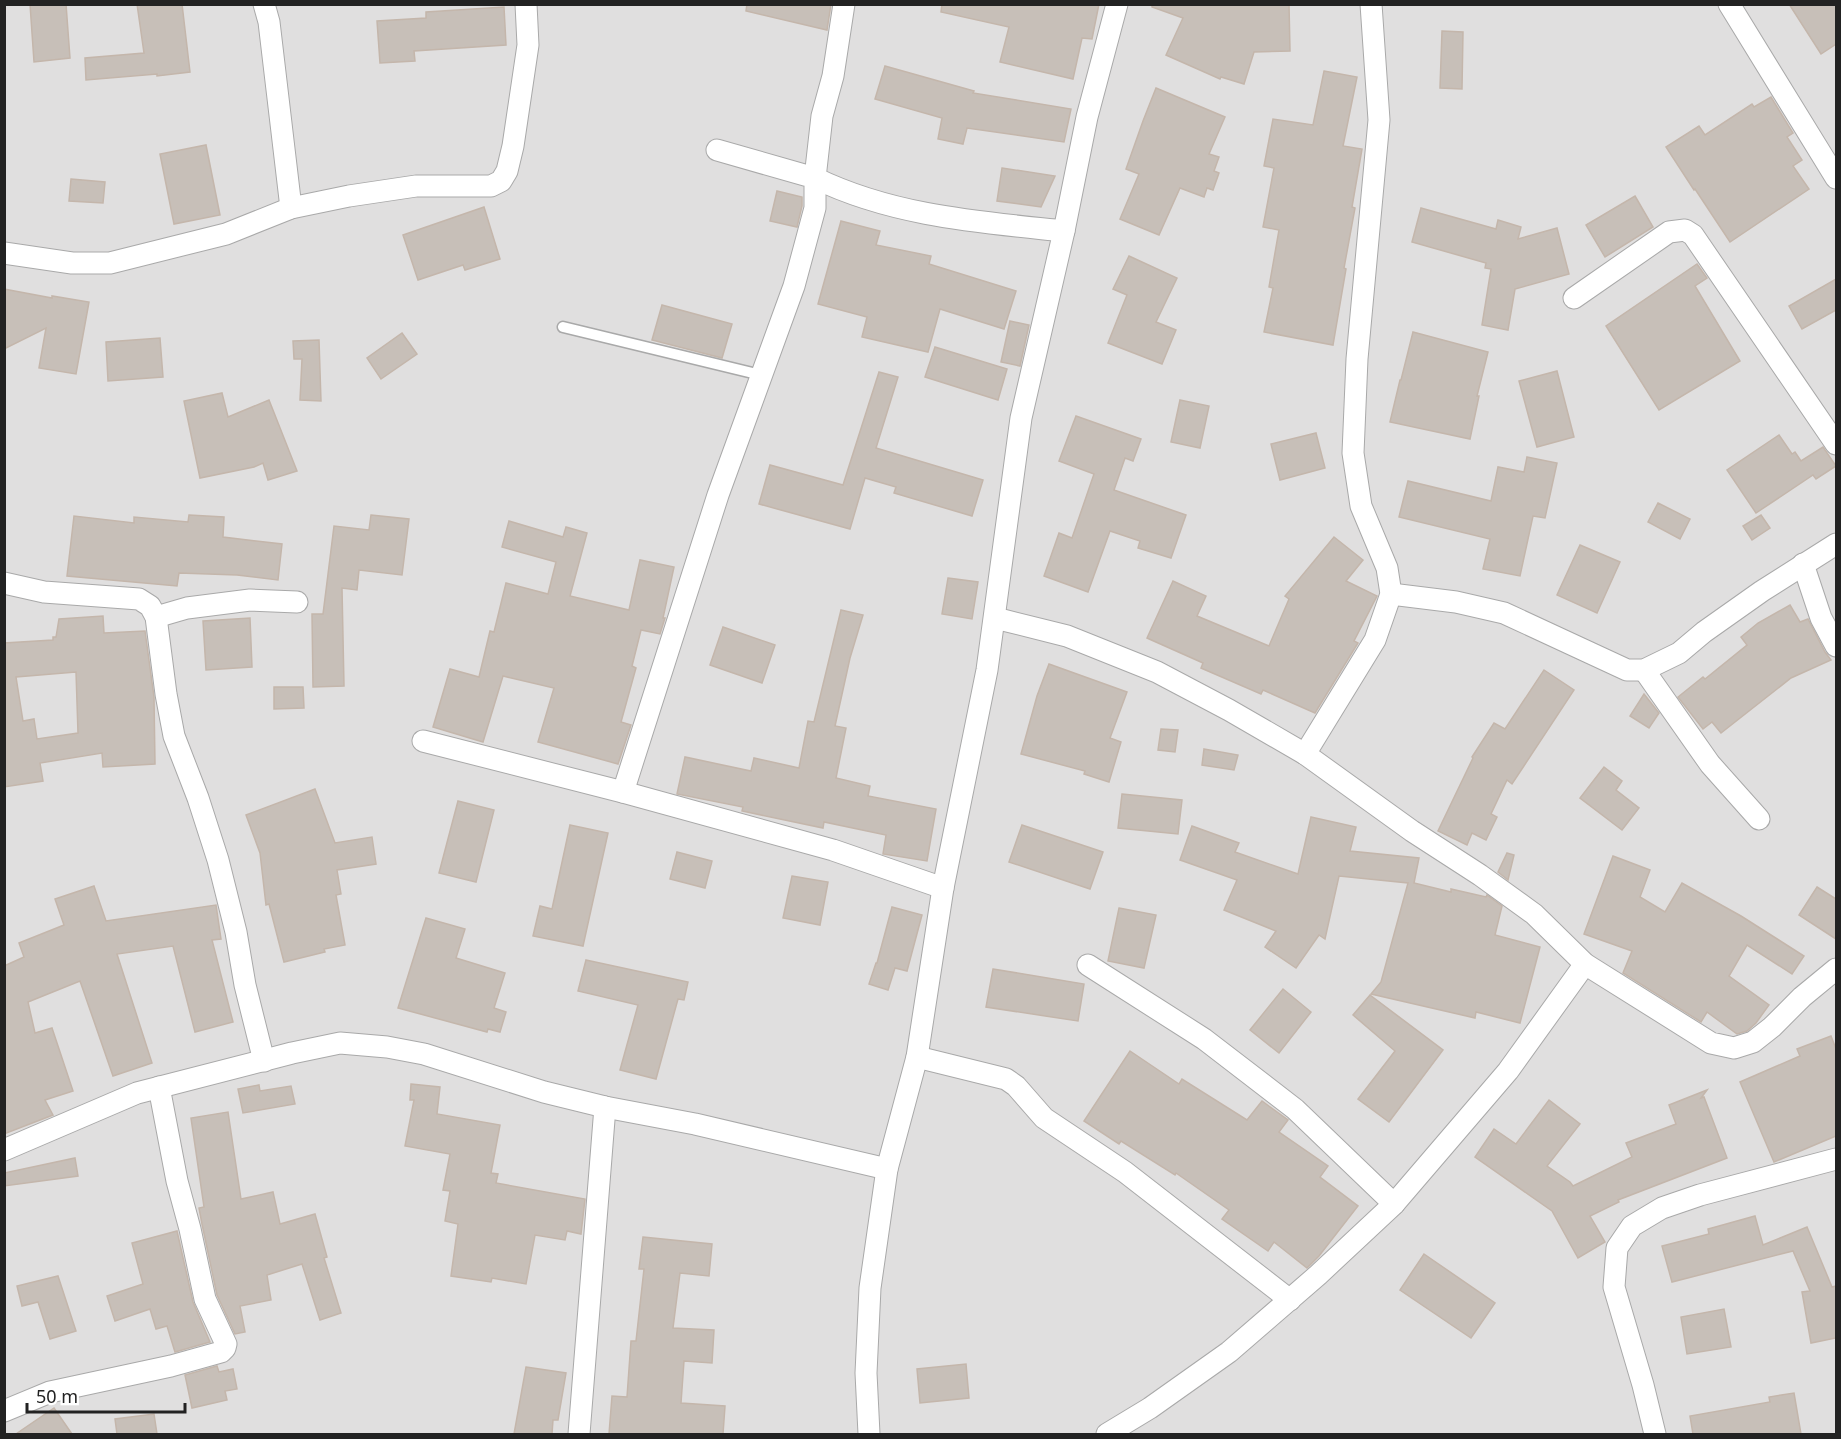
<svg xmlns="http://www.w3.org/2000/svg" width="1841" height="1439" viewBox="0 0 1841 1439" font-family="'Noto Sans',sans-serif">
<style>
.residential{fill:#e0dfdf}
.building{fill:#c7bfb8;stroke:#c4b6ab;stroke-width:1.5;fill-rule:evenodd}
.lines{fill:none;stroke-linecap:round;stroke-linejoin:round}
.service-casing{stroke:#a9a9a9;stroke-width:13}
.minor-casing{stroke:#a9a9a9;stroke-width:23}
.service{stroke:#fff;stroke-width:10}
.minor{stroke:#fff;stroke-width:21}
</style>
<rect width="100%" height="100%" fill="#f2efe9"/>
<rect class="residential" x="5" y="5" width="1831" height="1429"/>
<g class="building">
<path d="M30 4H66L70 58 34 62Z"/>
<path d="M137 4H182L190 72 157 76V74L86 80 85 58 144 53Z"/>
<path d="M747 4H831L827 30 746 11Z"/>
<path d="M942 4H1099L1092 39 1082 38 1073 79 1000 62 1009 27 941 12Z"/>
<path d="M1152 4H1289L1290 51 1254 52 1244 84 1221 77 1220 79 1166 55 1183 18 1152 7Z"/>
<path d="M1789 4H1836V44L1821 54Z"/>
<path d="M504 7 506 45 414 51 415 61 380 63 377 21 426 18V12Z"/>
<path d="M1442 31 1463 32 1462 89 1440 88Z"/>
<path d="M885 66 974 91 973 93 1071 109 1064 142 967 128 963 144 938 139 942 118 875 99Z"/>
<path d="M1324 71 1357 77 1343 146 1362 149 1352 207 1355 208 1344 268 1346 269 1333 345 1264 332 1273 288 1269 287 1279 230 1263 227 1274 168 1264 166 1273 119 1313 125Z"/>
<path d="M1156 88 1225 117 1209 154 1219 157 1214 171 1219 173 1213 190 1207 188 1204 197 1180 188 1159 235 1120 219 1139 174 1126 169 1143 121Z"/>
<path d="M1771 97 1793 133 1787 137 1802 160 1793 166 1809 189 1730 242 1695 189 1694 190 1666 147 1699 126 1705 135 1752 104 1754 107Z"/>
<path d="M206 145 220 215 174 224 160 154Z"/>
<path d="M1002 168 1055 176 1041 207 997 201Z"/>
<path d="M71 179 105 182 103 203 69 201Z"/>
<path d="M777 191 802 197V206L797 227 770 221Z"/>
<path d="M1635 196 1653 227 1605 257 1586 225Z"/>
<path d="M484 207 500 259 465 270 463 265 418 280 403 235Z"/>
<path d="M1421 208 1496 229 1498 220 1521 227 1518 239 1557 228 1569 274 1515 289 1508 330 1482 325 1491 269 1485 268 1486 263 1412 242Z"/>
<path d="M841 221 880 231 876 245 931 256 929 264 1016 291 1004 329 940 309 928 352 862 337 867 317 818 304Z"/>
<path d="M1129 256 1177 278 1156 322 1176 330 1162 364 1108 343 1127 295 1113 289Z"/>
<path d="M1697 264 1707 278 1695 286 1740 361 1659 410 1606 326Z"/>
<path d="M1836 279V310L1802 329 1789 306Z"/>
<path d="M4 289 52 298V296L89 302 76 374 39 368 46 328 4 349Z"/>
<path d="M662 305 732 324 722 358 652 340Z"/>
<path d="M1010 321 1029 325 1020 366 1001 362Z"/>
<path d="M1413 332 1488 352 1477 396H1479L1470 439 1390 422 1400 380H1401Z"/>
<path d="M402 333 417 354 381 379 367 358Z"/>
<path d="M160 338 163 377 108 381 106 342Z"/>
<path d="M319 340 321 401 300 400 302 359H294L293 341Z"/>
<path d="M935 347 1007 369 998 400 925 377Z"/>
<path d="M1557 371 1574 437 1537 447 1519 381Z"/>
<path d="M879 372 898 377 876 448 983 480 972 516 894 493 896 487 865 478 850 529 759 504 770 465 843 485Z"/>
<path d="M222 393 228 417 269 400 297 471 268 480 263 463 254 467 200 478 184 401Z"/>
<path d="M1180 400 1209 406 1200 448 1171 442Z"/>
<path d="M1076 416 1141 439 1133 461 1125 458 1114 490 1186 515 1171 558 1138 548 1140 541 1110 531 1088 592 1044 576 1059 533 1072 538 1094 474 1059 461Z"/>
<path d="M1316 433 1325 468 1280 480 1271 444Z"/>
<path d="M1779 435 1792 454 1795 452 1801 461 1823 447 1836 466 1816 479 1813 475 1756 513 1727 470Z"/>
<path d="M1527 457 1557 463 1545 518 1533 516 1520 576 1483 569 1490 539 1399 517 1408 481 1491 501 1498 467 1524 472Z"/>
<path d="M1658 503 1690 519 1680 539 1648 522Z"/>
<path d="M189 515 224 517 223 537 282 544 278 580 237 575 179 573 177 586 67 576 74 516 134 523V517L188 522Z"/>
<path d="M371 515 409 519 402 575 359 570 357 590 342 588 344 686 313 687 312 614H323L334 526 369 530Z"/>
<path d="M1761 515 1770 528 1752 540 1743 526Z"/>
<path d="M509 521 563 537 566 527 587 533 570 596 629 610 640 560 674 567 663 618H665L660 634 641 630 632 666 636 668 621 722 631 725 618 764 538 742 554 688 503 676 483 742 433 727 450 669 479 677 490 631 494 632 506 583 548 594 556 562 502 547Z"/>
<path d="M1334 537 1363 560 1346 581 1377 596 1354 641 1358 643 1315 713 1263 690 1261 694 1201 668 1203 663 1147 638 1173 581 1206 596 1197 616 1269 646 1289 599 1285 596Z"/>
<path d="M1580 545 1620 562 1597 613 1557 595Z"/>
<path d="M948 578 978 582 972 619 942 614Z"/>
<path d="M1790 605 1800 622 1808 619 1825 652 1831 660 1791 678 1721 733 1712 722 1703 729 1678 697 1703 677 1705 679 1747 645 1741 637 1758 623Z"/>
<path d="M841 610 863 615 850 658 835 726 846 728 836 778 870 786 868 796 936 809 927 861 883 854 886 835 824 822 823 828 742 811 743 807 677 794 685 757 751 771 754 758 799 768 808 721 814 722Z"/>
<path d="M103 616 104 633 145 631 154 697 155 764 103 767 102 753 40 763 43 781 4 787V643L53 640V637H56L59 619ZM76 672 78 733 37 739 34 719 23 721 16 677Z"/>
<path d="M250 618 252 667 206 670 203 621Z"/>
<path d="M723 627 775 645 762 683 710 665Z"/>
<path d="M1049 664 1127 692 1110 738 1121 742 1109 782 1084 774 1085 771 1021 754 1037 696Z"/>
<path d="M1544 670 1574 690 1512 784 1507 780 1491 814 1497 817 1486 840 1472 833 1467 845 1438 831 1473 758 1472 757 1494 723 1505 729Z"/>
<path d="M274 687H303L304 708 274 709Z"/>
<path d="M1644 694 1659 713 1649 728 1630 716Z"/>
<path d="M1161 729 1178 730 1175 752 1158 750Z"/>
<path d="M1204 749 1238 755 1234 770 1202 765Z"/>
<path d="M1604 767 1622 781 1616 790 1639 808 1622 830 1580 798Z"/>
<path d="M315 789 335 843 372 837 376 864 337 870 341 894 336 895 345 945 324 949 325 952 284 962 269 904 266 905 260 853 246 815Z"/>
<path d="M1122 794 1182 800 1178 834 1118 828Z"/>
<path d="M458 801 494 810 476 882 439 873Z"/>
<path d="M1311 817 1356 827 1350 851 1419 858 1414 883 1451 892V889L1486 897 1487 895 1502 906 1495 935 1540 947 1520 1023 1476 1012 1475 1018 1371 994 1381 982 1408 883 1339 876 1325 939 1319 935 1296 968 1265 947 1276 931 1224 910 1237 880 1180 860 1192 826 1239 843 1235 852 1298 874Z"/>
<path d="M570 825 608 833 583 946 533 936 540 906 552 909Z"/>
<path d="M1022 825 1103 852 1090 889 1009 862Z"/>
<path d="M677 852 712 861 705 888 670 879Z"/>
<path d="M1507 853 1514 855 1508 880 1498 872Z"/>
<path d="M1613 856 1650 870 1640 897 1665 912 1682 883 1741 916 1804 956 1792 974 1747 945 1729 976 1769 1005 1756 1023 1747 1031 1737 1034 1707 1012 1701 1022 1623 973 1632 951 1584 934Z"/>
<path d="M792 876 828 882 820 925 783 918Z"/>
<path d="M94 886 106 921 216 905 221 939 212 940 233 1022 195 1032 173 946 117 954 152 1063 113 1076 80 981 28 1002 35 1033 52 1028 73 1091 45 1100 53 1115 4 1134V966L24 957 19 943 64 925 55 899Z"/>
<path d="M1817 887 1836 899V939L1799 915Z"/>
<path d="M892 907 922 915 907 971 895 968 888 990 869 984 876 963H877Z"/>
<path d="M1119 908 1156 915 1144 968 1108 961Z"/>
<path d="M426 918 465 929 456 958 505 973 494 1008 506 1012 500 1032 488 1029 487 1032 398 1008Z"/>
<path d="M586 960 688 982 684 1000 678 999 656 1079 620 1070 638 1005 578 991Z"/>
<path d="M993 969 1084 984 1078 1021 986 1007Z"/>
<path d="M1283 989 1311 1012 1279 1053 1250 1030Z"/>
<path d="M1370 995 1443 1050 1389 1122 1358 1099 1395 1051 1353 1015Z"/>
<path d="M1831 1036 1836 1049V1136L1774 1162 1740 1082 1800 1056 1797 1049Z"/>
<path d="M1130 1051 1179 1084 1182 1079 1247 1120 1262 1101 1288 1120 1279 1132 1328 1166 1320 1177 1358 1206 1319 1256 1307 1268 1274 1242 1268 1251 1222 1219 1229 1210 1176 1173 1175 1175 1121 1141 1119 1144 1084 1121Z"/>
<path d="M411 1084 440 1087 437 1114 500 1125 491 1173 498 1174 496 1183 585 1199 581 1234 567 1231 565 1240 535 1235 526 1284 492 1278 491 1282 451 1276 458 1224 445 1221 450 1191 443 1190 450 1154 405 1146 414 1100H410Z"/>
<path d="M259 1085 260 1091 291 1086 295 1104 243 1113 238 1089Z"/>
<path d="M1707 1090 1701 1098 1704 1097 1727 1158 1618 1200 1619 1202 1590 1216 1605 1242 1578 1258 1552 1211 1475 1157 1494 1129 1516 1144 1549 1100 1580 1124 1547 1166 1570 1182 1573 1186 1632 1157 1626 1143 1676 1124 1669 1105Z"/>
<path d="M228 1112 241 1199 273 1192 280 1224 315 1214 327 1257 324 1258 341 1313 320 1320 302 1264 267 1275 271 1300 240 1306 245 1332 235 1334 217 1295 202 1224 199 1208 204 1207 191 1118Z"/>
<path d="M75 1158 78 1176 4 1186V1173Z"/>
<path d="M1755 1216 1763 1245 1807 1227 1832 1287 1836 1286V1338L1811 1343 1802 1292 1810 1291 1793 1251 1672 1282 1662 1246 1709 1234 1708 1229Z"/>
<path d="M177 1231 193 1302 210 1342 175 1352 167 1326 156 1329 150 1309 115 1321 107 1296 143 1284 132 1243Z"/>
<path d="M643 1237 712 1244 709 1276 680 1273 673 1328 714 1330 712 1363 684 1361 681 1403 725 1406 723 1434H609L612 1396 627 1397 631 1341H636L644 1269H639Z"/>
<path d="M1424 1254 1495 1303 1471 1338 1400 1290Z"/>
<path d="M58 1276 76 1331 50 1339 38 1302 22 1306 17 1286Z"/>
<path d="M1724 1309 1731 1347 1687 1354 1681 1317Z"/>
<path d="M966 1364 969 1398 920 1403 917 1369Z"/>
<path d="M217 1366 219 1372 233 1369 237 1389 225 1391 227 1400 192 1408 185 1375Z"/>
<path d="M526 1367 566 1373 558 1420H553L552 1434H514Z"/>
<path d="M1794 1393 1801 1434H1693L1690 1416 1770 1402 1769 1397Z"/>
<path d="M54 1408 72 1434H16Z"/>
<path d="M154 1414 157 1434H117L115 1419Z"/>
</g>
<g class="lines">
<g class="service-casing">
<path id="service" d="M563 327 761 375"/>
</g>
<g class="minor-casing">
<g id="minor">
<path d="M264 4 269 22 291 208"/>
<path d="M844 4 833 76 822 116 815 178C893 216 979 222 1064 231"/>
<path d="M1729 4 1836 178"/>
<path d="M4 253 72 263H110L226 234 291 208 349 196 416 186H491L501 181 507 171 513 146 528 45 526 4"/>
<path d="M1574 298 1669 232 1685 230 1693 235 1836 444"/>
<path d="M1803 564 1821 618 1836 646"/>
<path d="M4 583 44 592 139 599 150 606 156 617 166 694 174 736 198 798 218 860 236 932 245 985 264 1061"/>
<path d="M1391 594 1456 602 1504 613 1627 670H1644L1679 653 1704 632 1762 591 1836 544"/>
<path d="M156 617 187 608 250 600 297 602"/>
<path d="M995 618 1067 636 1157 672 1229 710 1305 754 1412 831 1480 875 1534 914 1585 964 1711 1043 1734 1048 1753 1042 1772 1027 1802 997 1836 969"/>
<path d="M1644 670 1710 764 1759 819"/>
<path d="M423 741 623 792 833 850 943 888"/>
<path d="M1305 754 1375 640 1391 594 1387 568 1361 506 1353 453 1357 359 1379 120 1371 4"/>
<path d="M623 792 718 495 794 286 815 208V178L717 150"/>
<path d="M1088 965 1204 1039 1295 1109 1394 1204"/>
<path d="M917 1057 1006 1079 1016 1086 1044 1118 1125 1172 1290 1300"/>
<path d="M4 1150 137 1093 292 1053 340 1043 387 1047 424 1054 544 1092 605 1107 695 1124 887 1169"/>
<path d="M4 1411 50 1392 171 1366 221 1352 225 1348 226 1344 205 1299 190 1229 177 1181 159 1087"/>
<path d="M579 1434 605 1107"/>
<path d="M869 1434 866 1373 870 1288 887 1169 917 1057 943 888 987 670 1021 418 1064 231 1087 117 1117 4"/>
<path d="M1107 1434 1150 1408 1229 1352 1318 1275 1394 1204 1508 1071 1585 964"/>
<path d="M1655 1434 1643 1385 1614 1287 1617 1248 1632 1226 1662 1208 1700 1195 1836 1159"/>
</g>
</g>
<use href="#service" class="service"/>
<use href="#minor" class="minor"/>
</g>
<rect width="1841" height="1439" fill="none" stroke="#222222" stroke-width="12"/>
<path d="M27 1403v9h158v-9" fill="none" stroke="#222222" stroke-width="3"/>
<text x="36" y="1403" font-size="18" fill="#222222" stroke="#ffffff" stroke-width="4.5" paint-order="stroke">50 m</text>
</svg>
